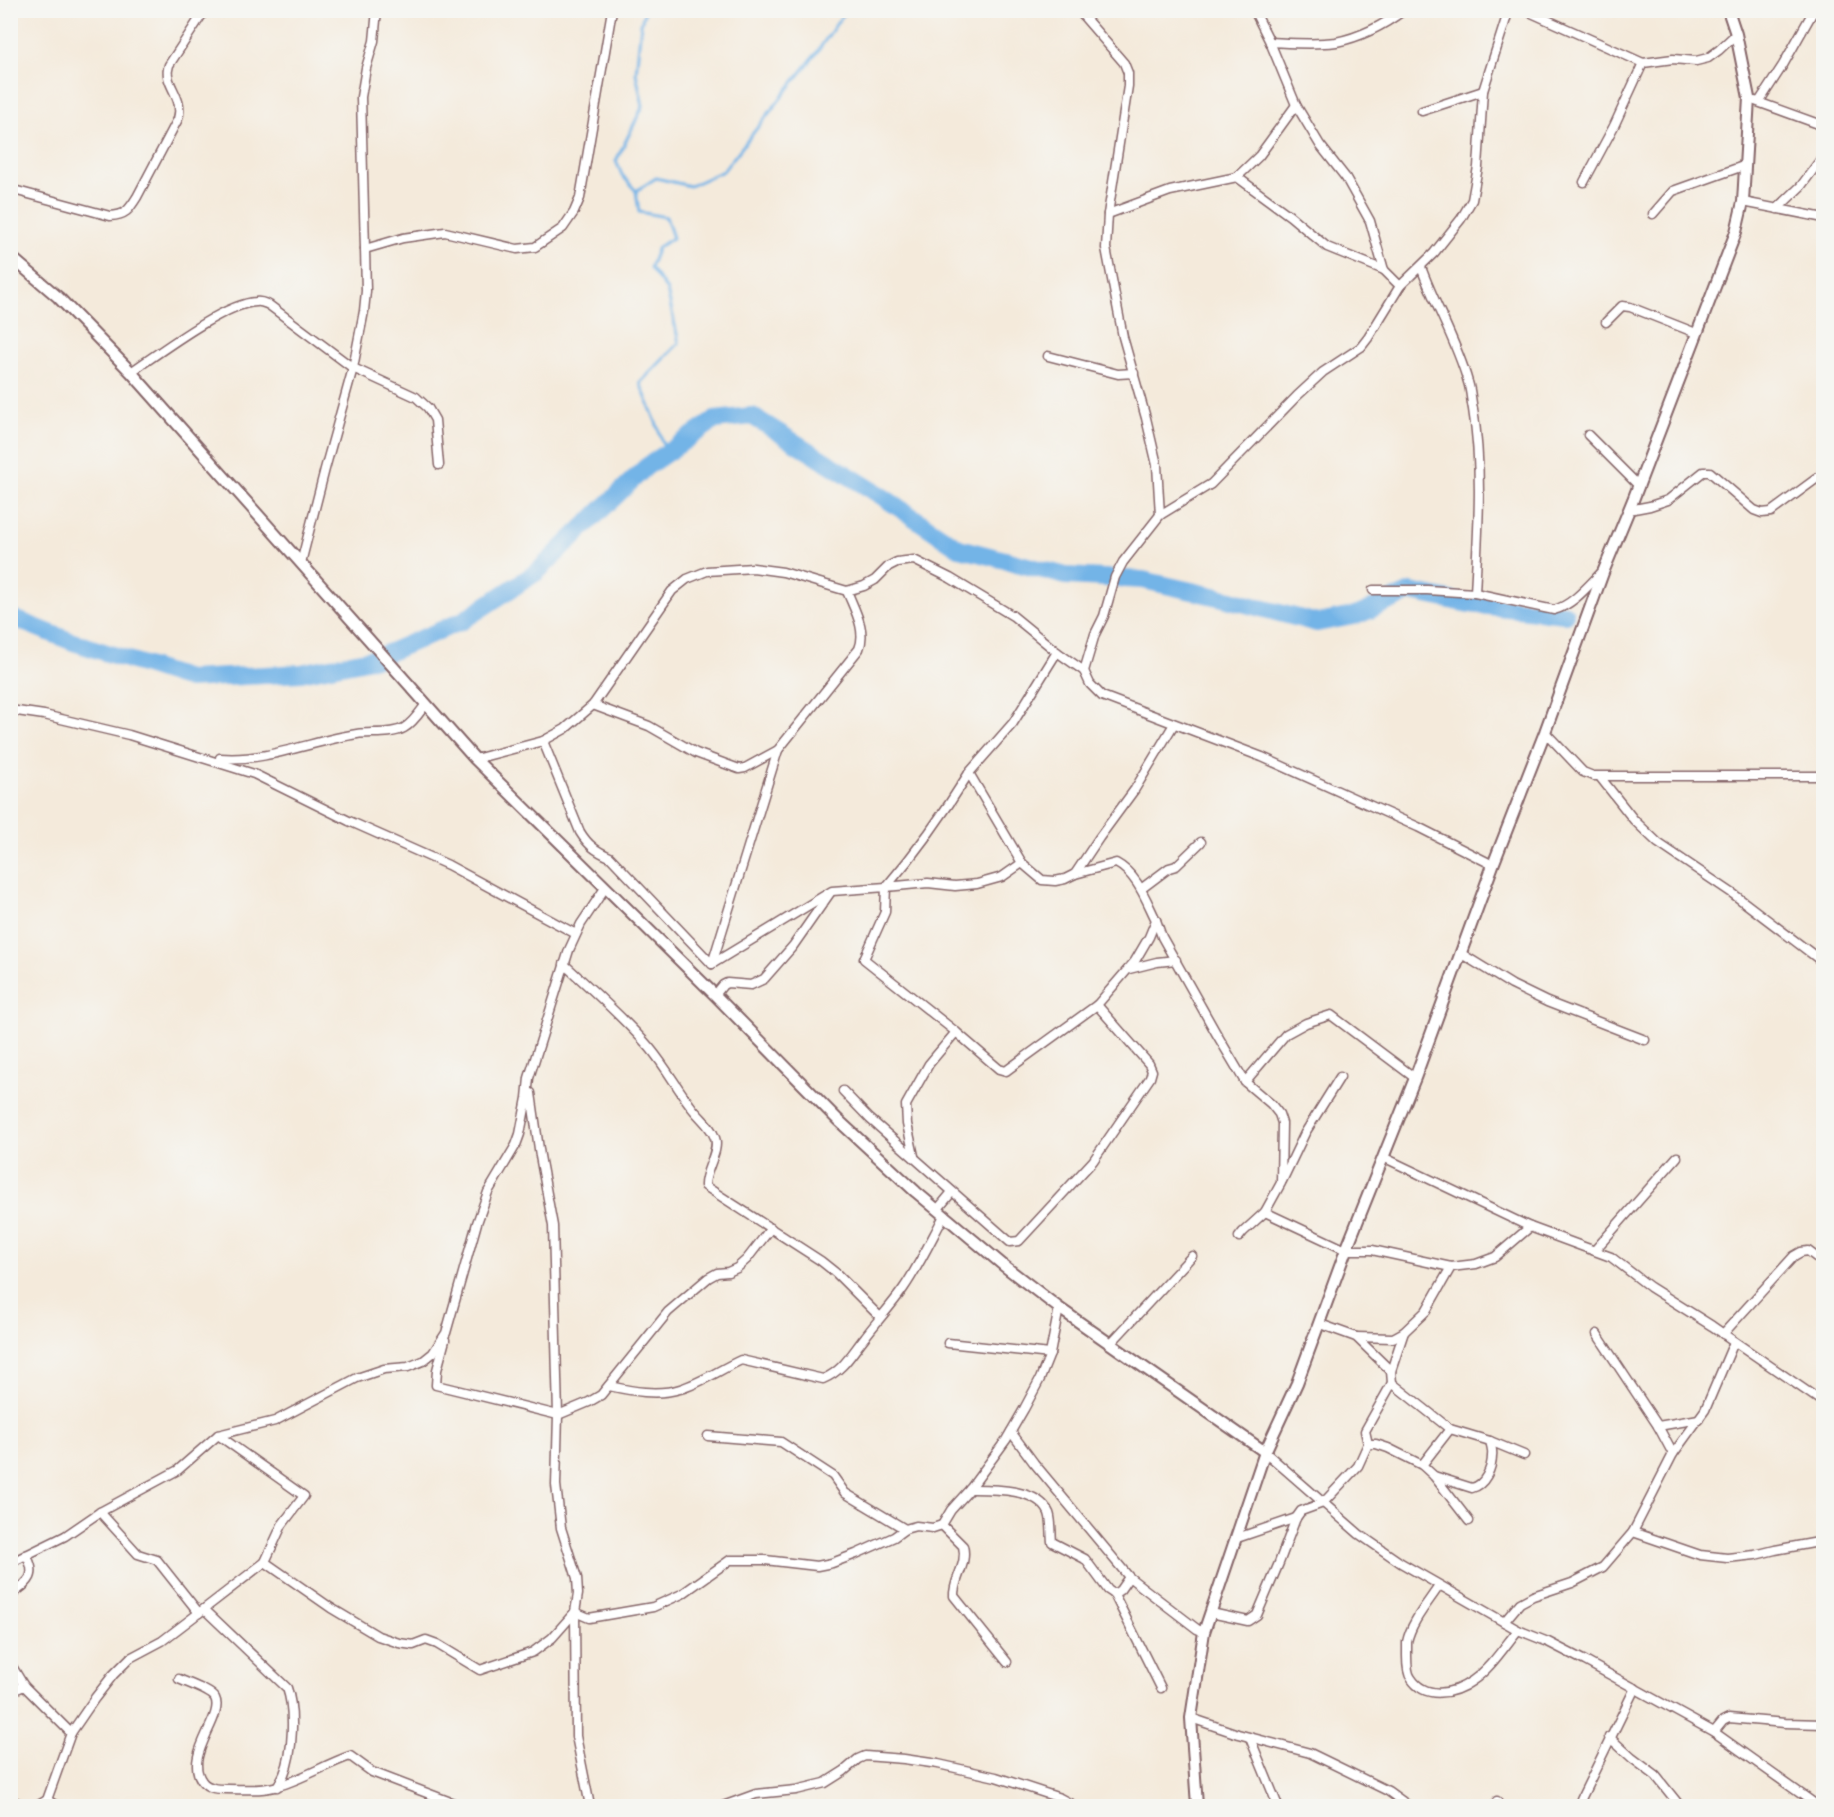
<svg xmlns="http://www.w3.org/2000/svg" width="1834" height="1817" viewBox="0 0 1834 1817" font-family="Itim,sans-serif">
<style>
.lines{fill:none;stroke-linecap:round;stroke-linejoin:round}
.stream{stroke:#73b4e7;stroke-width:3}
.river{stroke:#73b4e7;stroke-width:18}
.minor-casing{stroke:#866669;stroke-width:11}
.tertiary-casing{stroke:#866669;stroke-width:14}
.minor{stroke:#fff;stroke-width:8}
.tertiary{stroke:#fff;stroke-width:10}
</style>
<rect width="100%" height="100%" fill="#f6f6f2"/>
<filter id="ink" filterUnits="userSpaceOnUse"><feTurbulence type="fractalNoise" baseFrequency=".0167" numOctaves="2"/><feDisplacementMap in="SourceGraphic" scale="12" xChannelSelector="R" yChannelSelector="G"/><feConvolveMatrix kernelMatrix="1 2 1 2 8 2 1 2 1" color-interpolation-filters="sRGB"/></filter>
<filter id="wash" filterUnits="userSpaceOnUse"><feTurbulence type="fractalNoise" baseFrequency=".008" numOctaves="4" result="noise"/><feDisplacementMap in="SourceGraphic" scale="24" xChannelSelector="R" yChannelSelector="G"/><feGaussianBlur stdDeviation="1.35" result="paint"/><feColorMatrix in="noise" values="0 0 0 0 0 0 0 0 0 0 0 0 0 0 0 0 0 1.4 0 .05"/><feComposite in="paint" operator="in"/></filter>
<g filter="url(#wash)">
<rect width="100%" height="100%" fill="#f4eadb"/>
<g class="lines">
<g class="stream">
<path d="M636 191 622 175 616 161 643 106 636 73 641 24 645 10"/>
<path d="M666 453 656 422 640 383 679 343 667 290 650 268 658 247 673 238 666 217 639 212 636 191 656 178 690 186 723 171 815 55 846 10"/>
</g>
<path class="river" d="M10 617 73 642 188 679 301 673 376 658 462 621 537 572 646 467 715 420 752 416 880 495 959 548 1066 576 1143 580 1227 599 1317 623 1358 615 1411 592 1469 604 1565 614"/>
</g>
</g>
<g filter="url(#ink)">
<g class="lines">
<g class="minor-casing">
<g id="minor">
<path d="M1078 10 1124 63 1128 73V86L1108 214 1106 248 1123 337 1146 418 1157 465 1160 515"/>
<path d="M1254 10 1270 42 1296 105 1320 145 1346 178 1370 221 1384 270 1400 286"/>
<path d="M1525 10 1643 63"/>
<path d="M1270 42C1291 43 1314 45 1336 42 1361 37 1384 25 1404 10"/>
<path d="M1755 101 1824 126"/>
<path d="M1759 102 1783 65 1814 10"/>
<path d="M1422 111 1483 91"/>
<path d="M1237 177 1290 216 1327 247 1384 270"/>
<path d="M1584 182 1614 126 1643 63 1673 59 1696 61 1708 58 1719 50 1736 34"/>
<path d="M10 189 110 216C126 215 129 210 137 197L178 119C185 96 162 84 169 65L205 10"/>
<path d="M1743 202 1824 218"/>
<path d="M1777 209 1801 186 1824 155"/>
<path d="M1108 214 1170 191 1237 177 1259 156 1270 141 1296 105"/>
<path d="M1653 214 1673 191 1746 165"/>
<path d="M365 249 361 97 366 68 374 41 377 10"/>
<path d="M1421 267C1435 306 1457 342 1468 382 1471 391 1471 400 1473 409 1483 470 1478 532 1475 593L1554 610C1573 605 1589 585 1602 572"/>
<path d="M1606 322 1622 306 1630 307 1696 333"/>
<path d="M1048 356 1118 374 1134 373"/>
<path d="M131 372C159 353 225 303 256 302 261 301 264 303 269 305L353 368 416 397 428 408 435 420 439 465"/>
<path d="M1588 435 1639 486"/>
<path d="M1629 510 1650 506 1668 500 1703 472H1710L1754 510 1762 513 1771 512 1824 473"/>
<path d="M301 563 325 469 353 368 364 311 366 291 365 249 403 238 445 232 517 249 535 247 563 228 574 212 580 198 612 10"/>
<path d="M1373 590H1427L1475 593"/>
<path d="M1057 652 1013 723 969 773 1022 863 1042 880 1055 881 1065 879 1075 874 1099 838 1135 789 1174 724"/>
<path d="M1084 671 1095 634 1104 616 1115 577 1123 562 1160 515 1211 484 1297 396 1323 372 1361 347 1368 338 1400 286 1434 253 1461 219 1472 200 1478 167 1483 91 1506 19 1507 10"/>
<path d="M593 705 649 726 696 753 739 769 745 768 778 750 859 649C867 630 854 609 847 591"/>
<path d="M10 710 44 715 129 735 254 774 349 821 448 865 576 934"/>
<path d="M1545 732 1583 772 1593 776H1824"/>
<path d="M543 741 580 832C588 845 596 851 610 857L712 964 832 891 886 887 885 912 864 959 956 1032 999 1069 1006 1071 1010 1068 1097 1005 1135 961 1149 937 1156 920C1146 900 1137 874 1116 863L1075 874"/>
<path d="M220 758C267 762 311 741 357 734 371 732 391 735 404 728 413 723 420 712 426 704"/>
<path d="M475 759 543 741 565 729 593 705 672 591 687 579 707 571 753 568 783 572 847 591 864 586 875 580 889 566 897 562 914 560 950 578 1013 616 1057 652 1084 671 1090 684 1102 696 1262 757 1418 827 1493 865"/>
<path d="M969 773C943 815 918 850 886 887L928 883 955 886 977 884 1002 877 1022 863"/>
<path d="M1600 777 1634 820 1658 843 1732 893 1824 963"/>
<path d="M1141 889 1169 868 1176 866 1201 842"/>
<path d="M1156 920 1162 937 1216 1033 1245 1082 1271 1104 1279 1114 1282 1123 1281 1183 1265 1212"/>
<path d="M1460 953 1512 985 1547 1002 1645 1040"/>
<path d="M564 964C593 991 624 1018 650 1048 665 1066 676 1086 690 1105 697 1116 711 1125 715 1138 720 1151 704 1171 705 1186L821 1261 836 1273 880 1317"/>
<path d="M712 964 778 750"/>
<path d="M1129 969 1157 962 1176 960"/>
<path d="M715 995 723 985 727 983 751 985 764 979 793 946 830 893"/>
<path d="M1245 1082 1286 1034 1306 1023 1331 1015 1415 1078"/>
<path d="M843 1091 870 1119 1010 1242 1019 1241 1093 1161 1150 1078 1152 1071 1149 1064 1097 1005"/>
<path d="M531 1093 540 1156 553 1226 558 1415 556 1485 561 1528 577 1578 578 1594 575 1612 576 1736 590 1806"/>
<path d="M914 1156 907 1124 906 1105 929 1064 956 1032"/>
<path d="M1383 1157 1530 1227 1611 1257 1650 1287 1712 1326 1824 1403"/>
<path d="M1282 1181 1305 1133 1340 1077"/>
<path d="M937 1210 952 1192"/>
<path d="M1239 1237 1243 1232 1265 1212 1346 1250H1372L1451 1267 1476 1264 1495 1257 1530 1227"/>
<path d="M1595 1250 1677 1157"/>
<path d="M1320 1324 1356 1337 1391 1371"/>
<path d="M1597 1334 1658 1426 1673 1454"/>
<path d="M1723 1334 1794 1256 1801 1252 1808 1251 1824 1263"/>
<path d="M1356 1337 1393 1338 1404 1332 1426 1311 1451 1267"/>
<path d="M445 1340 437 1370 436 1385 558 1415 589 1402 601 1395 668 1312 708 1278 717 1273 728 1272 737 1268 747 1259 771 1228"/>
<path d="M948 1343 1050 1354"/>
<path d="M1111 1343 1192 1256"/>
<path d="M1392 1383 1450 1429 1490 1441 1524 1455"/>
<path d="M609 1386C632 1391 657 1396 680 1389 701 1383 721 1369 741 1360L823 1379C843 1371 852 1353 865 1337 877 1321 891 1306 903 1289 919 1266 931 1240 944 1216"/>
<path d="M1658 1426 1699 1419"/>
<path d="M1011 1432 1034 1463 1129 1577"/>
<path d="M708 1436 781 1442 833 1476 845 1493 905 1529"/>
<path d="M1368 1444 1365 1431 1392 1383 1391 1371 1404 1332"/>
<path d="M1265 1452 1359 1534 1401 1563 1518 1630 1548 1642 1585 1661 1714 1732 1818 1806"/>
<path d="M1422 1465 1450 1429"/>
<path d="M1434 1476 1472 1488C1485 1485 1492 1468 1492 1456 1493 1451 1491 1445 1490 1441"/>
<path d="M970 1489C992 1489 1038 1488 1049 1513 1052 1521 1051 1533 1052 1542L1085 1559 1108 1590 1114 1594 1120 1590 1129 1577 1197 1629 1204 1632"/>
<path d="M100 1512 138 1554 157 1560 199 1613"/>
<path d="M942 1525 963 1546C968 1565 953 1579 954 1596L1007 1662"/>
<path d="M1633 1532 1673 1454 1705 1410 1734 1342"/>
<path d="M1237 1538 1296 1518"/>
<path d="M265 1562 331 1608 378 1636 399 1643 413 1645 426 1640 437 1644 480 1670 533 1652 552 1638 575 1612 589 1618 653 1607 682 1594 730 1560H765L817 1566 832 1563 856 1554 894 1537 905 1529 916 1526 933 1528 942 1525 951 1510 970 1489 1006 1440 1024 1409 1040 1379 1050 1354 1059 1308"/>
<path d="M10 1563 65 1536 100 1512 178 1470 218 1435 275 1421 357 1378 384 1369 408 1367 423 1361 433 1353 446 1333 477 1223 488 1192 516 1145 520 1134 527 1098 529 1078 569 950 581 924 605 888"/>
<path d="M1439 1586C1428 1603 1411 1622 1407 1642 1407 1646 1407 1652 1407 1656 1407 1662 1407 1673 1411 1678 1425 1700 1454 1694 1472 1681 1490 1669 1504 1647 1518 1630"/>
<path d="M1114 1594 1161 1688"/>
<path d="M10 1596C27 1583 39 1577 26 1555"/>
<path d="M204 1609 265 1562 282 1525 304 1496 218 1435"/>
<path d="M1211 1613 1248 1621 1257 1615 1279 1563 1296 1518 1301 1511 1323 1503 1358 1466 1368 1444H1376L1388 1448 1422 1465 1434 1476 1469 1521"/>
<path d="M1504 1622 1520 1603 1533 1596 1572 1583 1603 1567 1633 1532 1700 1555 1727 1558 1755 1555 1775 1550 1824 1541"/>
<path d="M10 1663 24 1686"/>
<path d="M179 1679C187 1683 211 1691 215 1698 225 1717 183 1755 202 1781 208 1789 218 1789 227 1789 244 1789 262 1791 278 1786 303 1779 326 1764 350 1756L372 1772 461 1806"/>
<path d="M10 1692 24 1686 71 1733"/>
<path d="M1191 1718 1238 1734 1310 1753 1388 1791 1406 1804V1806"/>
<path d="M1714 1732 1723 1721 1729 1718 1785 1723 1824 1724"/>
<path d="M1609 1737 1632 1758 1656 1776 1680 1806"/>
<path d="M1250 1738 1278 1806"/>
<path d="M10 1800 26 1806"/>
<path d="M47 1800 71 1733 95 1698 113 1675 130 1658 162 1641 204 1609 287 1688C295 1710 293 1753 284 1774 282 1779 279 1783 277 1787"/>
<path d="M1497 1801 1498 1806"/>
<path d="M37 1806 47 1800 57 1806"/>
<path d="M723 1806 756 1794 796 1790 825 1783 844 1771 858 1759 865 1756 904 1759 938 1764 996 1777 1060 1798 1075 1806"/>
<path d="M1584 1806 1581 1799 1635 1688"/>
</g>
</g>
<g class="tertiary-casing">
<g id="tertiary">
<path d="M10 256 58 297 131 372 475 759 715 995 838 1120 916 1192 1003 1265 1059 1308 1265 1452"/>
<path d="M1197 1806 1191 1718 1204 1632 1265 1452 1297 1383 1346 1250 1415 1078 1493 865 1545 732 1604 570 1633 500 1736 232 1743 202 1749 98 1736 34 1728 10"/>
</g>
</g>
<use href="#minor" class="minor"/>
<use href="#tertiary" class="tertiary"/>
</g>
</g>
<rect width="1834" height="1817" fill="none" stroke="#f6f6f2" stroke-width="36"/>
</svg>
